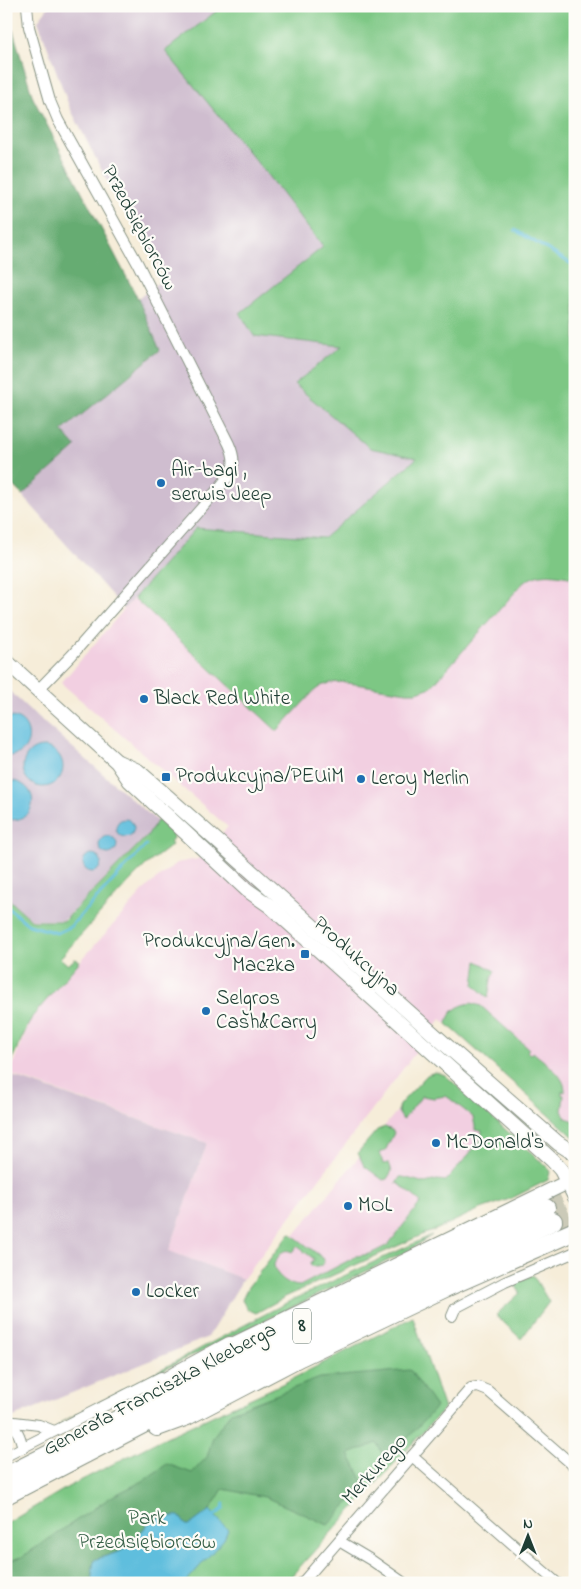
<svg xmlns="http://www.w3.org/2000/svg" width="581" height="1589" viewBox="0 0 581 1589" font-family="'Indie Flower',sans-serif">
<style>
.built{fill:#f2cfe1}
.industrial{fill:#cfbdcf}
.green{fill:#7dc784;stroke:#4e825c}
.forest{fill:#66ac72;stroke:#427453}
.water{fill:#5fbedd;stroke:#3f7e88}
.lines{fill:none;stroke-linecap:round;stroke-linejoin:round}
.stream{stroke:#5fbedd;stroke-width:3}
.highway-tunnel{stroke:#cbcab8;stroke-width:18;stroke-dasharray:18 9;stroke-linecap:butt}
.street-casing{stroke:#8a9586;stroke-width:12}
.secondary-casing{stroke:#8a9586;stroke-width:16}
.highway-casing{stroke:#8a9586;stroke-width:20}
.street{stroke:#fff;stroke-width:10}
.secondary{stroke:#fff;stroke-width:14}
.highway{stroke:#fff;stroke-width:18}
.poi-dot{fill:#1f6fb2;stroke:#fdfcf7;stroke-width:2}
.labels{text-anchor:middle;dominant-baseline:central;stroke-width:4.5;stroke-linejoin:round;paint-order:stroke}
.shield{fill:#fdfcf7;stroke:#62766e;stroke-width:1}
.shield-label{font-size:20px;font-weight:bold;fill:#1f3d34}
.street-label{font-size:21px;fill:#1f3d34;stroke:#fdfcf7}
.poi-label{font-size:21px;fill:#1f3d34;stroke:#fdfcf7;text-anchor:start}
.park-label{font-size:21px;fill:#366048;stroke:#fdfcf7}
</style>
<rect width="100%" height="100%" fill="#fdfcf7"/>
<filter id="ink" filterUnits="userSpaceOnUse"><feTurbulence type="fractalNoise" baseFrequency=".02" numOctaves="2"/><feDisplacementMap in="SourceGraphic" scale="10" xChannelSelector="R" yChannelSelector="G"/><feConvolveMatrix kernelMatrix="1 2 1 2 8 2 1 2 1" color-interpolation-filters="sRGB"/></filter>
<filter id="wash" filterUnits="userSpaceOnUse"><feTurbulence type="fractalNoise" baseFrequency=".0096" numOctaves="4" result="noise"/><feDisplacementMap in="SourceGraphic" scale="20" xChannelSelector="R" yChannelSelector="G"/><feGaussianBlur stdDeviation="1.12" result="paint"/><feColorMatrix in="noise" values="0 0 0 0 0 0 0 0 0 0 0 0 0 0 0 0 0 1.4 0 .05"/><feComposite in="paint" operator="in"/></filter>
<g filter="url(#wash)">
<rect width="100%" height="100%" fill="#f6edd9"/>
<g class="built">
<path d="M546 574 575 578V1137L441 1019 243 1279 169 1251 207 1143 9 1074 32 1016 85 956 148 886 177 863 198 859 228 827 61 683 134 598 277 730 314 691 321 686 330 683 342 682 424 690 431 687 523 583 531 577Z"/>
<path d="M426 1076 495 1121 423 1233 290 1295 263 1273Z"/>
</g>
<g class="industrial">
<path d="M49 6H552L323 247 240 313 254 336 342 346 294 384 370 448 418 458 324 538 196 528 124 609 22 495 76 447 62 431 160 350 138 299 165 277 124 200 119 204 69 106 38 21Z"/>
<path d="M6 688 34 714 157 821 147 836 64 920H33L6 897Z"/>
<path d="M6 1074 207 1143 169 1251 243 1279 208 1337 6 1420Z"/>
</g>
<g class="green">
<path d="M223 6H575V578C555 575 540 570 523 583L431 687 417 692H407L342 682 330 683 321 686 314 691 277 731 134 598 196 528 324 538 417 458 370 448 294 384 342 346 254 336 240 313 323 247 265 172 165 51Z"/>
<path d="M158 820 172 833 173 838 170 842 172 845 147 864 127 884 60 958 68 965 75 959 80 961 32 1017 6 1072V897L33 921H64L147 836Z"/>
<path d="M477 961 495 971 491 980 488 998 474 985Z"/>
<path d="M471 1003 481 1006 529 1049 527 1051 530 1054 533 1052C544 1062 566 1075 565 1092L562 1091V1095H564L562 1111 566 1118 575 1121V1138L447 1024C448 1011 459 1005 471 1003Z"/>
<path d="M435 1072 445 1075 547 1167 550 1172 548 1180 510 1199 478 1210 431 1232 424 1234 285 1297 256 1313 247 1309 242 1300 248 1287 290 1233 323 1258 324 1260C324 1267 315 1269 310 1265L314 1259 297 1246 292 1252C282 1247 279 1256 274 1264 274 1275 289 1286 300 1286L357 1256 370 1254 388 1245 421 1202 398 1183 396 1184 400 1177H403L425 1183 437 1180 446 1181 481 1140 482 1131 475 1130V1126L473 1117 449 1098 445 1096 434 1098 422 1096 403 1120 398 1112 399 1105 427 1075Z"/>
<path d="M385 1127 392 1130 394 1133 385 1151 380 1153 383 1164 389 1163 392 1171 387 1179 383 1180 364 1166 358 1153 360 1150 377 1130Z"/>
<path d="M432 1235 410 1250 183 1360 60 1423 288 1302Z"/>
<path d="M533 1275 549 1302 521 1339 496 1315 520 1293 514 1283Z"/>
<path d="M413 1317 444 1409 285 1583H6V1524L68 1487 164 1438 284 1383Z"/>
</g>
<g class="forest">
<path d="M6 7 33 98 138 299 160 350 62 431 76 447 22 495 6 479Z"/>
<path d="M410 1370 436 1407 386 1462 377 1443 349 1454 365 1485 328 1525 265 1497 223 1489 210 1510 190 1525H186L179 1516C172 1515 159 1519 150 1520L137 1537 121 1551 94 1560 91 1583H6V1562L22 1557 111 1497 143 1481 167 1464 192 1473 207 1457 213 1437 231 1412 320 1378Z"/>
</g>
<g class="water">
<path d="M6 717C35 714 37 758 6 756Z"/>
<circle cx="43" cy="767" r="20"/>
<path d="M14 781C44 788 35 826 6 819V782Z"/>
<circle cx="125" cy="828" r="9"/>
<circle cx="108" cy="845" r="9"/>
<circle cx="92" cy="863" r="9"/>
<path d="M210 1510 228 1530 224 1539 185 1583H91L94 1560 121 1551 137 1537 151 1520C159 1519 172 1515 179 1516L186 1525H190Z"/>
</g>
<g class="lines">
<g class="stream">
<path d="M515 230 575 266"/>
<path d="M6 906 29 925 57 933 70 927 146 845"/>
<path d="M214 1516 223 1509 224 1503"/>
</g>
</g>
</g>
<g filter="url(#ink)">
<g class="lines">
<g class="highway-tunnel">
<path d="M546 1208 575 1195"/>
<path d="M553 1221 575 1211"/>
</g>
<g class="street-casing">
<g id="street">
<path d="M27 6 29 27 50 101 58 120 138 264 229 444C238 464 233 472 219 488L72 655 38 690"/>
<path d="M452 1316 455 1309 459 1306 505 1282 575 1252"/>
<path d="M6 1421 39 1425 54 1431"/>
<path d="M7 1422C18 1429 20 1436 23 1448"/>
<path d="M6 1456 161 1377"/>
<path d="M412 1456 557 1583"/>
<path d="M339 1541 371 1560 404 1583"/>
<path d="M302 1583 471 1388 478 1387 488 1391 575 1467"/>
</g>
</g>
<g class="secondary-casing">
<g id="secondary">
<path d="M6 661 117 762 130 781 247 890 270 906 552 1160 561 1170 575 1197"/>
<path d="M118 762 138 771 169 798 447 1046 558 1143 575 1154"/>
<path d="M230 1346 574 1179"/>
</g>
</g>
<g class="highway-casing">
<g id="highway">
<path d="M152 1390 182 1372 230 1346"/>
<path d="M157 1427 187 1416 300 1357 445 1288 575 1231"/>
<path d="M6 1476 283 1336 546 1208"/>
<path d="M6 1495 311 1337 553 1221"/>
</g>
</g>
<use href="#street" class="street"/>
<use href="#secondary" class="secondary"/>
<use href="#highway" class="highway"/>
</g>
</g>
<g class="poi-dot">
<circle cx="161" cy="483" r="5"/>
<circle cx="144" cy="699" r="5"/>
<rect x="161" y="772" width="10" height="10" rx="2.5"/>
<circle cx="361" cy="779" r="5"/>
<rect x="300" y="949" width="10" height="10" rx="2.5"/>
<circle cx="206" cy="1011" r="5"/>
<circle cx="436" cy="1143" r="5"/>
<circle cx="348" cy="1206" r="5"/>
<circle cx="136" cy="1292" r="5"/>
</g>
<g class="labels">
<rect class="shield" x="293" y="1308.5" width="18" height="35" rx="4"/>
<g class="shield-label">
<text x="302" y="1326">8</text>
</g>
<g class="street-label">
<text transform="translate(139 228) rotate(62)">Przedsiębiorców</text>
<text transform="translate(356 957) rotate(42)">Produkcyjna</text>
<text transform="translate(160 1390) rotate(-28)">Generała Franciszka Kleeberga</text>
<text transform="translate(375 1470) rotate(-48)">Merkurego</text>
</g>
<g class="poi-label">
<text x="171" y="471">Air-bagi ,<tspan x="171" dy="24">serwis Jeep</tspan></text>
<text x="154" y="699">Black Red White</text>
<text x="176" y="777">Produkcyjna/PEUiM</text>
<text x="371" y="779">Leroy Merlin</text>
<text x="295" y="942" text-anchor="end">Produkcyjna/Gen.<tspan x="295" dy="24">Maczka</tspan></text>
<text x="216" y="999">Selgros<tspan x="216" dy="24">Cash&amp;Carry</tspan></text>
<text x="446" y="1143">McDonald's</text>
<text x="358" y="1206">MOL</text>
<text x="146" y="1292">Locker</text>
</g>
<g class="park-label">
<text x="147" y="1519">Park<tspan x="147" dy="24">Przedsiębiorców</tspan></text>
</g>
</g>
<rect width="581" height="1589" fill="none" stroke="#fdfcf7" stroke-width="25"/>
<g transform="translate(528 1536)" stroke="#fdfcf7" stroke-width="4" paint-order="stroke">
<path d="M0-4L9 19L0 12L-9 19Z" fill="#1f3d34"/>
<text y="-8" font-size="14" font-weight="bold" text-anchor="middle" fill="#1f3d34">N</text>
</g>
</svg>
